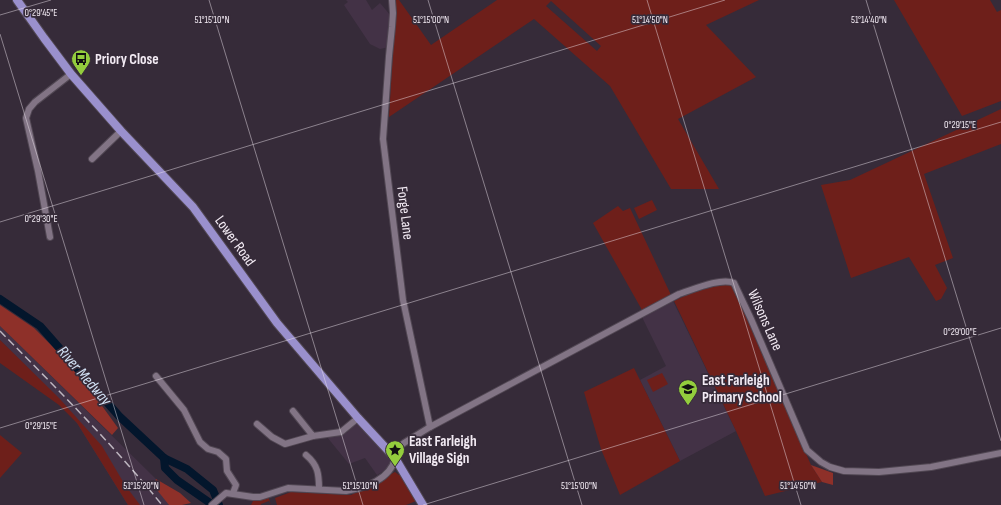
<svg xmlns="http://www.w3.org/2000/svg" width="1001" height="505" viewBox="0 0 1001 505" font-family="'Sofia Sans Condensed',sans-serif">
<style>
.built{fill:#433246}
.green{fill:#6e1f1a;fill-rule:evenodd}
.forest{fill:#8e3029}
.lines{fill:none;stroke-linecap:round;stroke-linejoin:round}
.river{stroke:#03162c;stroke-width:8}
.minor-casing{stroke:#514753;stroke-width:8}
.major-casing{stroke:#514753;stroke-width:10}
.minor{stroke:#827485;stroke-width:6}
.major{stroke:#9a90cd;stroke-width:8}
.rail{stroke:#bdb5bf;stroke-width:1.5;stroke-dasharray:8 4;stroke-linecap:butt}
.ticks{fill:none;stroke:#f3ebf4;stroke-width:1;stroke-opacity:0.45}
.labels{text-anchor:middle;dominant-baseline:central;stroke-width:3.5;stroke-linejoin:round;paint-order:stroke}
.poi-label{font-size:15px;font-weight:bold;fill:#f3ebf4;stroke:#362b39;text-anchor:start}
.street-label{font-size:15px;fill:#f3ebf4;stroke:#362b39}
.water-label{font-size:16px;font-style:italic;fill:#d3e3f6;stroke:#362b39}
.ticks-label{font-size:10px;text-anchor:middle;fill:#f3ebf4;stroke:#362b39;stroke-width:3.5;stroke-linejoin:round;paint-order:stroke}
</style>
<rect width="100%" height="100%" fill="#362b39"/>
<g class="built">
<path d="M346 0H366L372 10 380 3 391 16 389 47 380 49 370 44 344 5 348 2Z"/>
<path d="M673 301 736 431 680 461 640 380 666 366 642 317Z"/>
<path d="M0 326 156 479 179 505H128L77 423 59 399 0 340Z"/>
<path d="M357 423 388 453 394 460 387 469 377 475 365 458 349 464 327 437 346 433Z"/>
</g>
<g class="green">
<path d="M396 0H399L431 45 497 0H759L706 25 756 77 678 119 719 189H671L610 86 534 19 389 117ZM551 1 601 46 597 51 546 6Z"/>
<path d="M894 0H990L997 12 1001 10V101L962 116Z"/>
<path d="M1001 109V144L924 174 953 258 935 265 947 288 941 299 936 301 909 257 851 278 821 185 850 180Z"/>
<path d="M652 200 657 210 639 219 634 208Z"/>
<path d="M618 206 623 211 630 208 671 295 642 310 593 223Z"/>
<path d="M723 284 732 285 811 465 822 482 765 496 736 431 674 301 691 293Z"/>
<path d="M0 340 59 398 102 446 125 485 140 505H128L77 423 59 405 0 363Z"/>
<path d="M634 368 680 461 620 495 601 449 584 392Z"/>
<path d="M662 373 668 384 653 392 647 380Z"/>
<path d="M0 435 22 453 0 478Z"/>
<path d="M395 472 399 475 400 474 416 501 406 505H277L275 498 291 492 351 495Z"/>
<path d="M268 496 271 505 269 501 261 504V505H251L253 501Z"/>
</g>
<g class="forest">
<path d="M0 305 34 328 62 356 84 381 118 428 112 435 0 326Z"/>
<path d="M811 465 833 473V485L822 482Z"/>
<path d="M156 479 180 493 191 503 182 505H169L153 485Z"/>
</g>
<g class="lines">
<g class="river">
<path d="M0 299 40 326 119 416 164 458 187 469 213 490 219 505"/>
<path d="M164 458 165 468 177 480 213 505"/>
</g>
<g class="minor-casing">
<g id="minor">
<path d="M392 0 393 13 392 27 389 56 383 139 403 300 430 427"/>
<path d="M92 159 121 131"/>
<path d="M50 237 38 171 26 118 29 109 35 102 71 74"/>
<path d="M156 376 184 410 200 442 208 449 218 452 226 459 227 471 236 485 233 493"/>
<path d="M293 411 313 436 341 432 358 418"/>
<path d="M257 424 272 437 285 444 313 436"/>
<path d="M391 454 404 443 430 427 679 294C692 290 721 277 734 283L751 319 807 450 821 462 830 467 844 471 879 472 931 467 1001 453"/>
<path d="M306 455C318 465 319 474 319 489"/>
<path d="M212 505 226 493 253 497H260L288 488 346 491C365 488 391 479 395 458"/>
</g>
</g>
<g class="major-casing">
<path id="major" d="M17 0 44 38 71 74 121 131 193 207 277 323 358 418 395 458 423 505"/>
</g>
<use href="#minor" class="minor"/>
<use href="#major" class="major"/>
<path class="rail" d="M0 331C55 387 112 443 162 505"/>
</g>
<path class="ticks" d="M209 0 363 505M428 0 582 505M647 0 801 505M866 0 1001 441M0 15 51 0M0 34 144 505M0 222 725 0M0 428 1001 122M423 505 1001 328"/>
<defs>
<g id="bus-pin" transform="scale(1)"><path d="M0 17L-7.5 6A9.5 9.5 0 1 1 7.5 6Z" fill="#93cd3d" stroke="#362b39"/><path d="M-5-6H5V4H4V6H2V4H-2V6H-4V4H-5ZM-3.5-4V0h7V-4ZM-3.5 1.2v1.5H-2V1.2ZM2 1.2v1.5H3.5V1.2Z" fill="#111"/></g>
<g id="school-pin" transform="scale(1)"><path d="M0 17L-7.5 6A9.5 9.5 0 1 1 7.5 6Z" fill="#93cd3d" stroke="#362b39"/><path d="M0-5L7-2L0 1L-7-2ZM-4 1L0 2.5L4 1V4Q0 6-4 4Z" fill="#111"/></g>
<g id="sight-pin" transform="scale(1)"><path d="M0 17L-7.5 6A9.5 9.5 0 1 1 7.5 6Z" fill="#93cd3d" stroke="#362b39"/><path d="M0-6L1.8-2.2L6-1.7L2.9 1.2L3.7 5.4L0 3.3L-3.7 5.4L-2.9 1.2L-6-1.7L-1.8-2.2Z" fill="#111"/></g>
</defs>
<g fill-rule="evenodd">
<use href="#bus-pin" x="81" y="59"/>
<use href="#school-pin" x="688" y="389"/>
<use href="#sight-pin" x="395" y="450"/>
</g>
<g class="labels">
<g class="poi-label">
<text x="95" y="59">Priory Close</text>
<text x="702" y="380">East Farleigh<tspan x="702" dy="17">Primary School</tspan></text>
<text x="409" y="441">East Farleigh<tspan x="409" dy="17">Village Sign</tspan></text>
</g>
<g class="street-label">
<text transform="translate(405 213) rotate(83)">Forge Lane</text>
<text transform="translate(235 241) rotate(54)">Lower Road</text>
<text transform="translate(765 320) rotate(66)">Wilsons Lane</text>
</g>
<g class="water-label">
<text transform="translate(84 376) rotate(49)">River Medway</text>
</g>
</g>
<g class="ticks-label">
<text x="41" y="16">0°29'45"E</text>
<text x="212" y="23">51°15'10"N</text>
<text x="431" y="23">51°15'00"N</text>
<text x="650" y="23">51°14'50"N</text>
<text x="869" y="23">51°14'40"N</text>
<text x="960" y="128">0°29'15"E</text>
<text x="41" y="222">0°29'30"E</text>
<text x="960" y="335">0°29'00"E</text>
<text x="41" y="429">0°29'15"E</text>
<text x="141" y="489">51°15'20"N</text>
<text x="360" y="489">51°15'10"N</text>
<text x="579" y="489">51°15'00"N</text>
<text x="798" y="489">51°14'50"N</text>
</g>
</svg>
